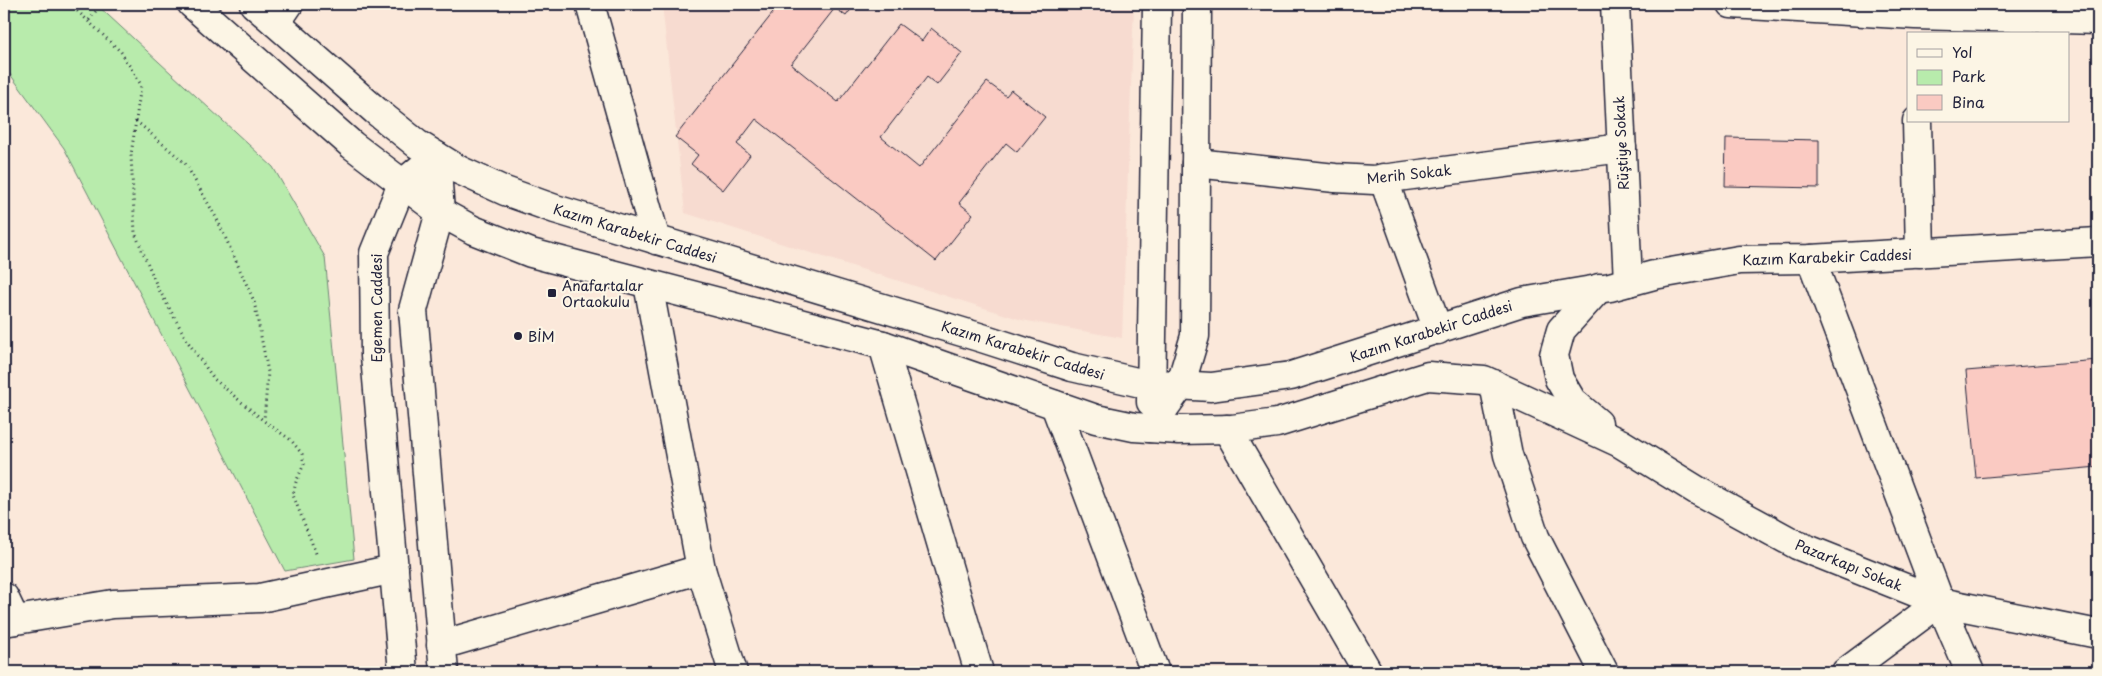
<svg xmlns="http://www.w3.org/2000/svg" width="2102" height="676" viewBox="0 0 2102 676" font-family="'Playpen Sans',sans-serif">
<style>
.built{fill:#f7dbd0}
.green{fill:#b8ebac;stroke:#6d8674}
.building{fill:#facac2;stroke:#22223b}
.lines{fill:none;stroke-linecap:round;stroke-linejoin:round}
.minor-casing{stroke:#22223b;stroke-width:31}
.major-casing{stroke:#22223b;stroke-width:31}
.path{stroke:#22223b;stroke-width:3;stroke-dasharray:1 4;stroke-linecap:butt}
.minor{stroke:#fcf5e5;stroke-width:28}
.major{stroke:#fcf5e5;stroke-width:28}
.poi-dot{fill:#22223b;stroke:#fcf5e5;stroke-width:2}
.labels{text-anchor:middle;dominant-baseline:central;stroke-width:4.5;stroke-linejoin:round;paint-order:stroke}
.street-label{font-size:14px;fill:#22223b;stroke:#fcf5e5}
.poi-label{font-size:14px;fill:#22223b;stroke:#fcf5e5;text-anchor:start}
</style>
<rect width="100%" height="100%" fill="#fbe8da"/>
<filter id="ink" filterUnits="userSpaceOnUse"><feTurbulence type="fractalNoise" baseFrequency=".02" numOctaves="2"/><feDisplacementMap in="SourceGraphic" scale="10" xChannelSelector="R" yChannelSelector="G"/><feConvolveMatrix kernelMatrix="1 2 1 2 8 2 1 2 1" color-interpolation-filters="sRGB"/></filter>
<g filter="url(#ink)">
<path class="built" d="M662 4H1134L1122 338 1022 320 685 213Z"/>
<path class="green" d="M4 4H96L273 167 325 257 354 559 285 571 64 148 4 66Z"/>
<g class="building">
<path d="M780 4H855L846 16 835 8 791 64 838 102 899 24 922 41 931 28 962 53 937 85 927 77 881 137 919 168 987 82 1006 96 1011 90 1045 117 1017 152 1006 143 959 203 973 214 936 261 756 119 737 144 750 155 723 190 691 164 698 155 675 137Z"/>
<path d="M1726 138 1819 140V188L1725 186Z"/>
<path d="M2098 360V467L1976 478 1966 371Z"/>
</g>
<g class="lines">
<g class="minor-casing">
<g id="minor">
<path d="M590 4 656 240"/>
<path d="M1615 4 1628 282"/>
<path d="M1731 4 1915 15 2098 20"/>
<path d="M276 23 289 4"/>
<path d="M1917 121 1920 253"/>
<path d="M436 156 440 212 413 310 444 672"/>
<path d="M1196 163 1335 178 1374 180 1622 148"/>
<path d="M1383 178 1438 330"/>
<path d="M1811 259 1940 602 1970 672"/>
<path d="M648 284 701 569 733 672"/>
<path d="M883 345 979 672"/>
<path d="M1494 384 1508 455 1535 537 1604 672"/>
<path d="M1055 405 1155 672"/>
<path d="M1227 429 1368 672"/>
<path d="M4 597 15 620"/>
<path d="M4 622 113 604 260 598 394 569"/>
<path d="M441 645 701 569"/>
<path d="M403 672 375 356 374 253 402 184 436 156"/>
<path d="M1846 672 1940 602"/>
</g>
</g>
<g class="major-casing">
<g id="major">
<path d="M192 4 352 145 440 212 473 230 531 253 883 345 1096 419 1134 427 1179 430 1232 429 1277 423 1428 376 1484 380 1620 443 1698 491 1797 545 1940 602 2098 634"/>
<path d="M254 4 376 111 417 144 459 170 505 191 555 209 982 338 1072 367 1141 383 1211 387 1291 376 1522 302 1610 287 1654 275 1739 260 1811 259 2098 242"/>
<path d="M1151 402 1157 4"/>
<path d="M1598 423 1572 401 1559 379 1554 355 1561 330 1599 288"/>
<path d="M1150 428 1180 386 1195 336 1197 4"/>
</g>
</g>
<g class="path">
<path d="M70 4 121 52 141 85 131 155 135 233 157 286 188 342 214 379 264 421 291 440 302 454 304 464 296 482 293 495 317 556"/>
<path d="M89 20 101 4"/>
<path d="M136 121 185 163 217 219 254 301 268 372 264 420"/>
</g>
<use href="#minor" class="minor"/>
<use href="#major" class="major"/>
</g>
</g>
<g class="poi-dot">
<rect x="547" y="288" width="10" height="10" rx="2.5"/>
<circle cx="518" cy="336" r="5"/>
</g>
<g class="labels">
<g class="street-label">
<text transform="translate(1621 143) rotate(-93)">Rüştiye Sokak</text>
<text transform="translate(1409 174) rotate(-6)">Merih Sokak</text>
<text transform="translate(635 233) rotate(17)">Kazım Karabekir Caddesi</text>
<text transform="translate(1827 257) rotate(-2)">Kazım Karabekir Caddesi</text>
<text transform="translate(376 308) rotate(-90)">Egemen Caddesi</text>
<text transform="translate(1431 331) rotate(-18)">Kazım Karabekir Caddesi</text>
<text transform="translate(1023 350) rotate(17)">Kazım Karabekir Caddesi</text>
<text transform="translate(1849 565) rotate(22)">Pazarkapı Sokak</text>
</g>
<g class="poi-label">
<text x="562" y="285">Anafartalar<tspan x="562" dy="16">Ortaokulu</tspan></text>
<text x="528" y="336">BİM</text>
</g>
</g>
<rect width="2102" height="676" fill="none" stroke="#fcf5e5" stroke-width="20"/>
<rect x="10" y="10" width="2082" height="656" fill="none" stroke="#22223b" stroke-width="2" filter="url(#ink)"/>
<rect x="1907" y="32" width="162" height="90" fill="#fcf5e5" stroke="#a5a1a1"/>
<rect x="1917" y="49" width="25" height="8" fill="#fcf5e5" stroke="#a5a1a1"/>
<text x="1952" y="58" font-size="15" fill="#22223b">Yol</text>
<rect x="1917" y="70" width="25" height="15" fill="#b8ebac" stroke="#a5a1a1"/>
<text x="1952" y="82" font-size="15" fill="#22223b">Park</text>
<rect x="1917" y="95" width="25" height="15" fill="#facac2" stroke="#a5a1a1"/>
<text x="1952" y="108" font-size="15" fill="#22223b">Bina</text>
</svg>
